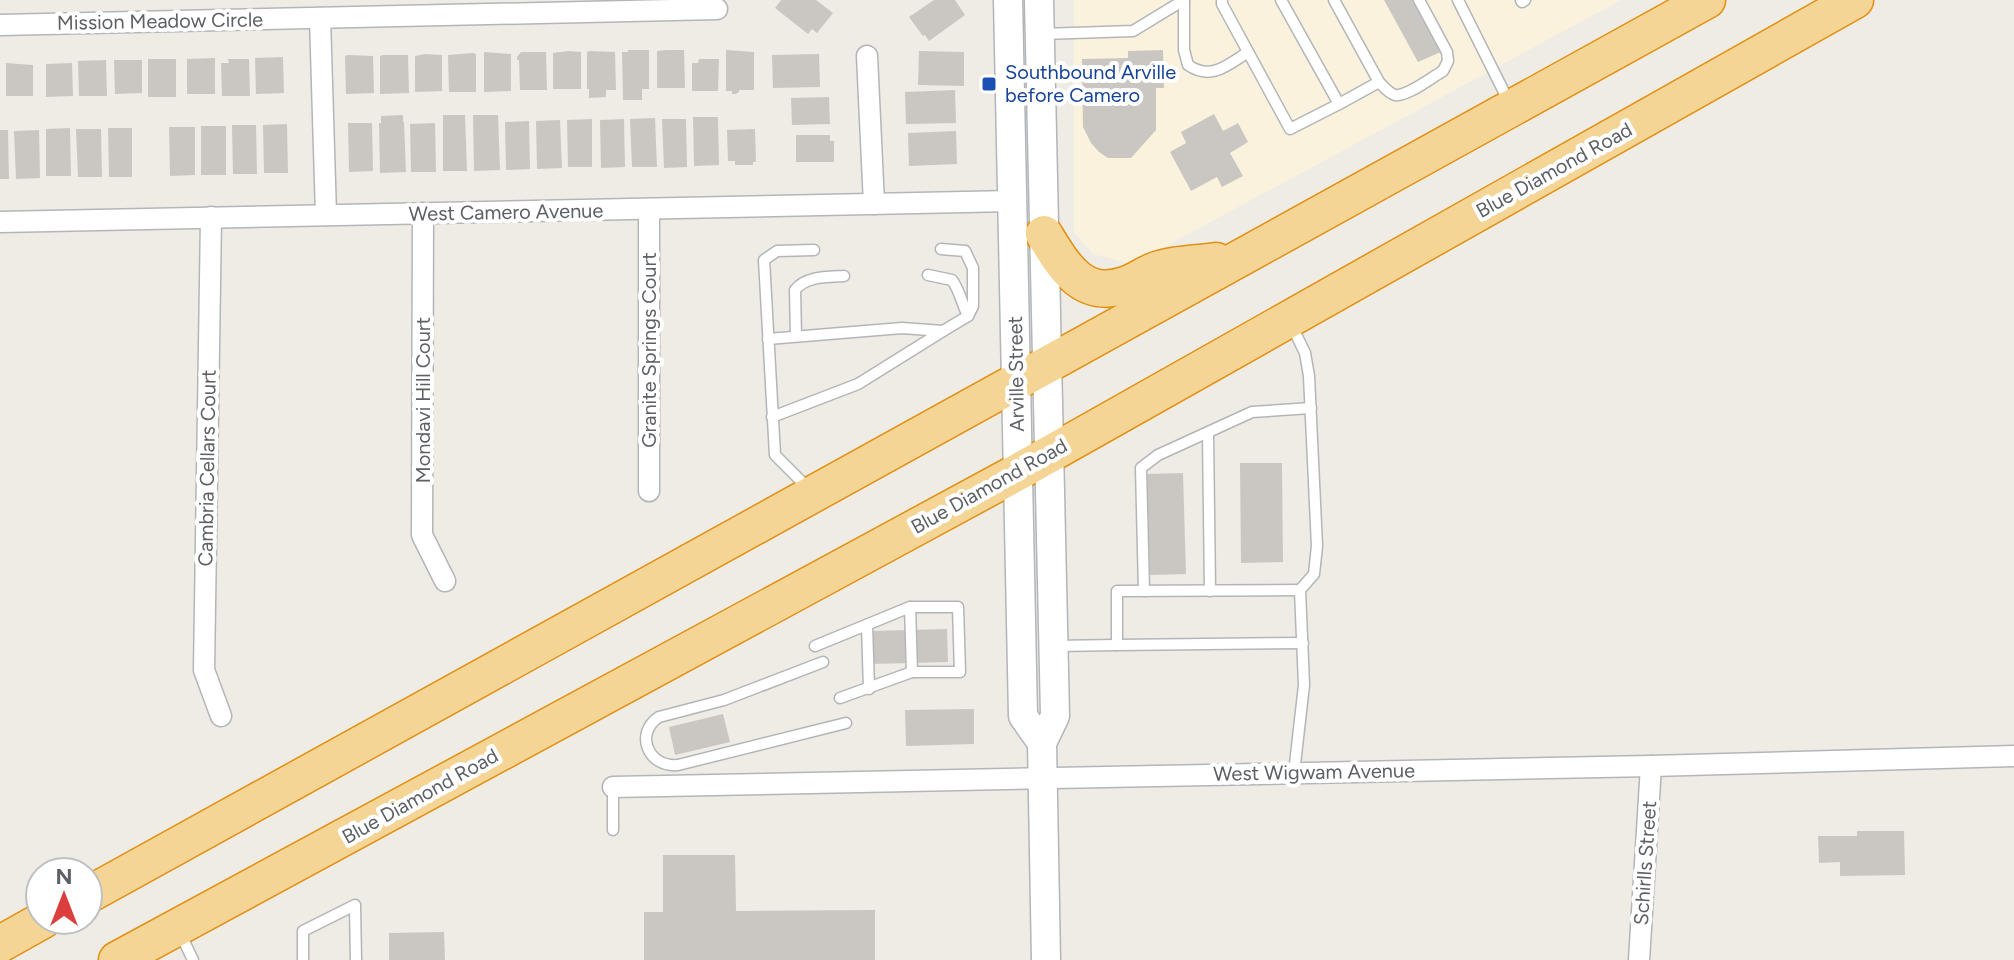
<svg xmlns="http://www.w3.org/2000/svg" width="2014" height="960" viewBox="0 0 2014 960" font-family="Figtree,sans-serif">
<style>
.commercial{fill:#fbf2dd}
.building{fill:#cac7c2}
.lines{fill:none;stroke-linecap:round;stroke-linejoin:round}
.lane-casing{stroke:#b3b6b9;stroke-width:13}
.street-casing{stroke:#b3b6b9;stroke-width:23}
.secondary-casing{stroke:#b2b5b9;stroke-width:31}
.highway-casing{stroke:#e29012;stroke-width:39}
.lane{stroke:#fff;stroke-width:10}
.street{stroke:#fff;stroke-width:20}
.secondary{stroke:#fff;stroke-width:28}
.highway{stroke:#f5d596;stroke-width:36}
.transit-dot{fill:#1a4fb4;stroke:#fff;stroke-width:3}
.labels{text-anchor:middle;dominant-baseline:central;stroke-width:8;stroke-linejoin:round;paint-order:stroke}
.street-label{font-size:20px;fill:#5d6165;stroke:#fff}
.transit-label{font-size:20px;fill:#164399;stroke:#fff;text-anchor:start}
</style>
<rect width="100%" height="100%" fill="#eeece5"/>
<path class="commercial" d="M1074 0H1621L1133 264 1093 254 1074 232Z"/>
<g class="building">
<path d="M781 0H816L833 13 817 33 812 29 808 34 775 8Z"/>
<path d="M934 0H955L965 15 929 41 925 35 923 36 909 17Z"/>
<path d="M1384 0H1413L1443 51 1418 62Z"/>
<path d="M628 50H649V89H642V100H623L622 52H628Z"/>
<path d="M667 50H684L685 88H657V51Z"/>
<path d="M726 50 754 52V90H739V92L736 94H732V91H726Z"/>
<path d="M1163 50 1164 88H1156V130L1131 158H1108L1099 152 1091 143 1083 127 1082 59 1128 58V51Z"/>
<path d="M569 51 581 52V89H553V53Z"/>
<path d="M590 51 615 52 616 90H606V97L589 98V89H587V52Z"/>
<path d="M919 51 964 52V86L918 85Z"/>
<path d="M484 52 511 54V91L484 92Z"/>
<path d="M521 52H546L547 90H520L519 60H517V57Z"/>
<path d="M473 53 476 54V92H449L448 55Z"/>
<path d="M425 54 442 55V91L415 92V56Z"/>
<path d="M819 54 820 87 773 88 772 55Z"/>
<path d="M348 55 373 56 374 93 346 94 345 56Z"/>
<path d="M383 55H408L409 93 380 94V56Z"/>
<path d="M283 57 284 93 256 94 255 58Z"/>
<path d="M215 58V94H187V59Z"/>
<rect x="148" y="59" width="28" height="38"/>
<path d="M228 59H249L250 96H222L221 63H229Z"/>
<path d="M699 59H719L718 91H692V63H698Z"/>
<path d="M106 60 107 96H79L78 61Z"/>
<path d="M114 60H142V93L115 94Z"/>
<path d="M6 63 33 65V96H6Z"/>
<path d="M72 63 73 96 46 97V64Z"/>
<path d="M955 90 956 123 906 124 905 92Z"/>
<path d="M829 97 830 124 792 125 791 98Z"/>
<path d="M1214 114 1223 131 1238 123 1248 142 1230 153 1243 176 1222 187 1217 177 1191 191 1170 152 1186 143 1181 132Z"/>
<path d="M403 115V122H404L406 172 380 173 379 123H381V116Z"/>
<path d="M443 115H465L467 171H443Z"/>
<path d="M473 115H498L500 170 474 171Z"/>
<path d="M693 117H718L719 165 694 166Z"/>
<path d="M655 118 657 167H632L630 119Z"/>
<path d="M592 119V167H568L567 120Z"/>
<path d="M624 119 625 167 601 168 600 120Z"/>
<path d="M662 119H686L687 167 664 168Z"/>
<path d="M560 120 562 168 537 169 536 121Z"/>
<path d="M529 121 530 169 506 170 505 122Z"/>
<path d="M348 123H372L373 171 349 172Z"/>
<path d="M435 123 436 172H411L410 124Z"/>
<path d="M287 124 288 173H264L263 125Z"/>
<path d="M232 125H256L257 174H233Z"/>
<rect x="201" y="126" width="25" height="49"/>
<path d="M169 127H195V175L170 176Z"/>
<path d="M70 128 71 176H46V129Z"/>
<path d="M108 128H132V177H109Z"/>
<path d="M76 129H101L102 177H78Z"/>
<path d="M755 129 756 162H753V165H735V161H728L727 130Z"/>
<path d="M0 130H8L9 179H0Z"/>
<path d="M39 130 40 178 16 179 14 131Z"/>
<path d="M956 131 957 164 909 166 908 133Z"/>
<path d="M796 135H830V141H834V162H796Z"/>
<path d="M1240 463H1282L1283 562 1241 563Z"/>
<path d="M1183 473 1186 574 1150 575 1147 474Z"/>
<path d="M947 629 948 662 871 664 870 631Z"/>
<path d="M974 709V744L906 746 905 710Z"/>
<path d="M723 714 730 742 675 755 669 727Z"/>
<path d="M1857 831H1904L1905 875 1840 876V862L1819 863 1818 836H1857Z"/>
<path d="M663 855H735L736 911 875 910V960H644V912H663Z"/>
<path d="M444 932 445 960H389V933Z"/>
</g>
<g class="lines">
<g class="lane-casing">
<g id="lane">
<path d="M1184 0V50L1188 65C1211 81 1228 65 1248 52"/>
<path d="M1222 0V4L1290 129 1339 104 1281 0"/>
<path d="M1334 0 1379 82 1339 104"/>
<path d="M1458 0 1509 102"/>
<path d="M1521 0 1522 2 1525 0"/>
<path d="M1043 34 1133 31 1184 0"/>
<path d="M1379 82C1384 87 1388 93 1395 95 1407 97 1432 77 1443 71L1448 61 1447 52 1419 0"/>
<path d="M941 249 965 251 973 268V306L968 316 943 331"/>
<path d="M928 275 952 280C960 291 962 304 968 316"/>
<path d="M1291 324 1305 353 1309 376 1317 546 1314 574 1300 590 1304 685 1294 773"/>
<path d="M796 336 795 290C806 276 827 277 844 276"/>
<path d="M768 339 902 328 943 331 858 384 772 417"/>
<path d="M1208 433 1210 591"/>
<path d="M810 490 775 455 764 260 777 251 814 250"/>
<path d="M1300 590 1117 591V645L1303 643"/>
<path d="M1144 591 1141 468 1158 455 1252 412 1311 408"/>
<path d="M910 607H958L960 672H912"/>
<path d="M867 625 869 689"/>
<path d="M815 646 910 607 912 672 840 698"/>
<path d="M1055 646 1117 645"/>
<path d="M823 662 724 700 659 717C634 733 648 768 678 765L846 723"/>
<path d="M613 787V830"/>
<path d="M180 933 193 960"/>
<path d="M303 960V931L355 905 356 960"/>
</g>
</g>
<g class="street-casing">
<g id="street">
<path d="M320 18 326 215"/>
<path d="M0 25 717 9"/>
<path d="M867 56 874 204"/>
<path d="M423 213 422 535 445 581"/>
<path d="M211 217 204 670 221 716"/>
<path d="M0 222 1012 201"/>
<path d="M649 491V209"/>
<path d="M613 787 1651 766 2014 756"/>
<path d="M1639 960 1651 766"/>
</g>
</g>
<g class="secondary-casing">
<g id="secondary">
<path d="M1008 0 1023 716 1042 743"/>
<path d="M1039 0 1055 716 1042 743 1046 960"/>
</g>
</g>
<g class="highway-casing">
<g id="highway">
<path d="M1044 234C1063 265 1082 300 1125 285 1135 282 1144 275 1154 271 1172 264 1196 264 1216 261"/>
<path d="M88 895 1707 0"/>
<path d="M0 944 43 920"/>
<path d="M117 960 1018 472 1855 0"/>
</g>
</g>
<use href="#lane" class="lane"/>
<use href="#street" class="street"/>
<use href="#secondary" class="secondary"/>
<use href="#highway" class="highway"/>
</g>
<rect class="transit-dot" x="981" y="76" width="16" height="16" rx="4"/>
<g class="labels">
<g class="street-label">
<text transform="translate(160 21) rotate(-1)">Mission Meadow Circle</text>
<text transform="translate(1554 170) rotate(-29)">Blue Diamond Road</text>
<text transform="translate(506 212) rotate(-1)">West Camero Avenue</text>
<text transform="translate(649 350) rotate(-90)">Granite Springs Court</text>
<text transform="translate(1016 374) rotate(-91)">Arville Street</text>
<text transform="translate(423 400) rotate(-90)">Mondavi Hill Court</text>
<text transform="translate(207 468) rotate(-89)">Cambria Cellars Court</text>
<text transform="translate(989 486) rotate(-29)">Blue Diamond Road</text>
<text transform="translate(1314 772) rotate(-1)">West Wigwam Avenue</text>
<text transform="translate(420 796) rotate(-29)">Blue Diamond Road</text>
<text transform="translate(1645 863) rotate(-86)">Schirlls Street</text>
</g>
<g class="transit-label">
<text x="1005" y="72">Southbound Arville<tspan x="1005" dy="23">before Camero</tspan></text>
</g>
</g>
<g transform="translate(64 896)"><circle r="38" fill="#ffffff" stroke="#bec0c1" stroke-width="2"/>
<path d="M0-6L14 30L0 20L-14 30Z" fill="#dc3e3e"/>
<text y="-12" font-size="22" font-weight="bold" text-anchor="middle" fill="#5d6165">N</text>
</g>
</svg>
